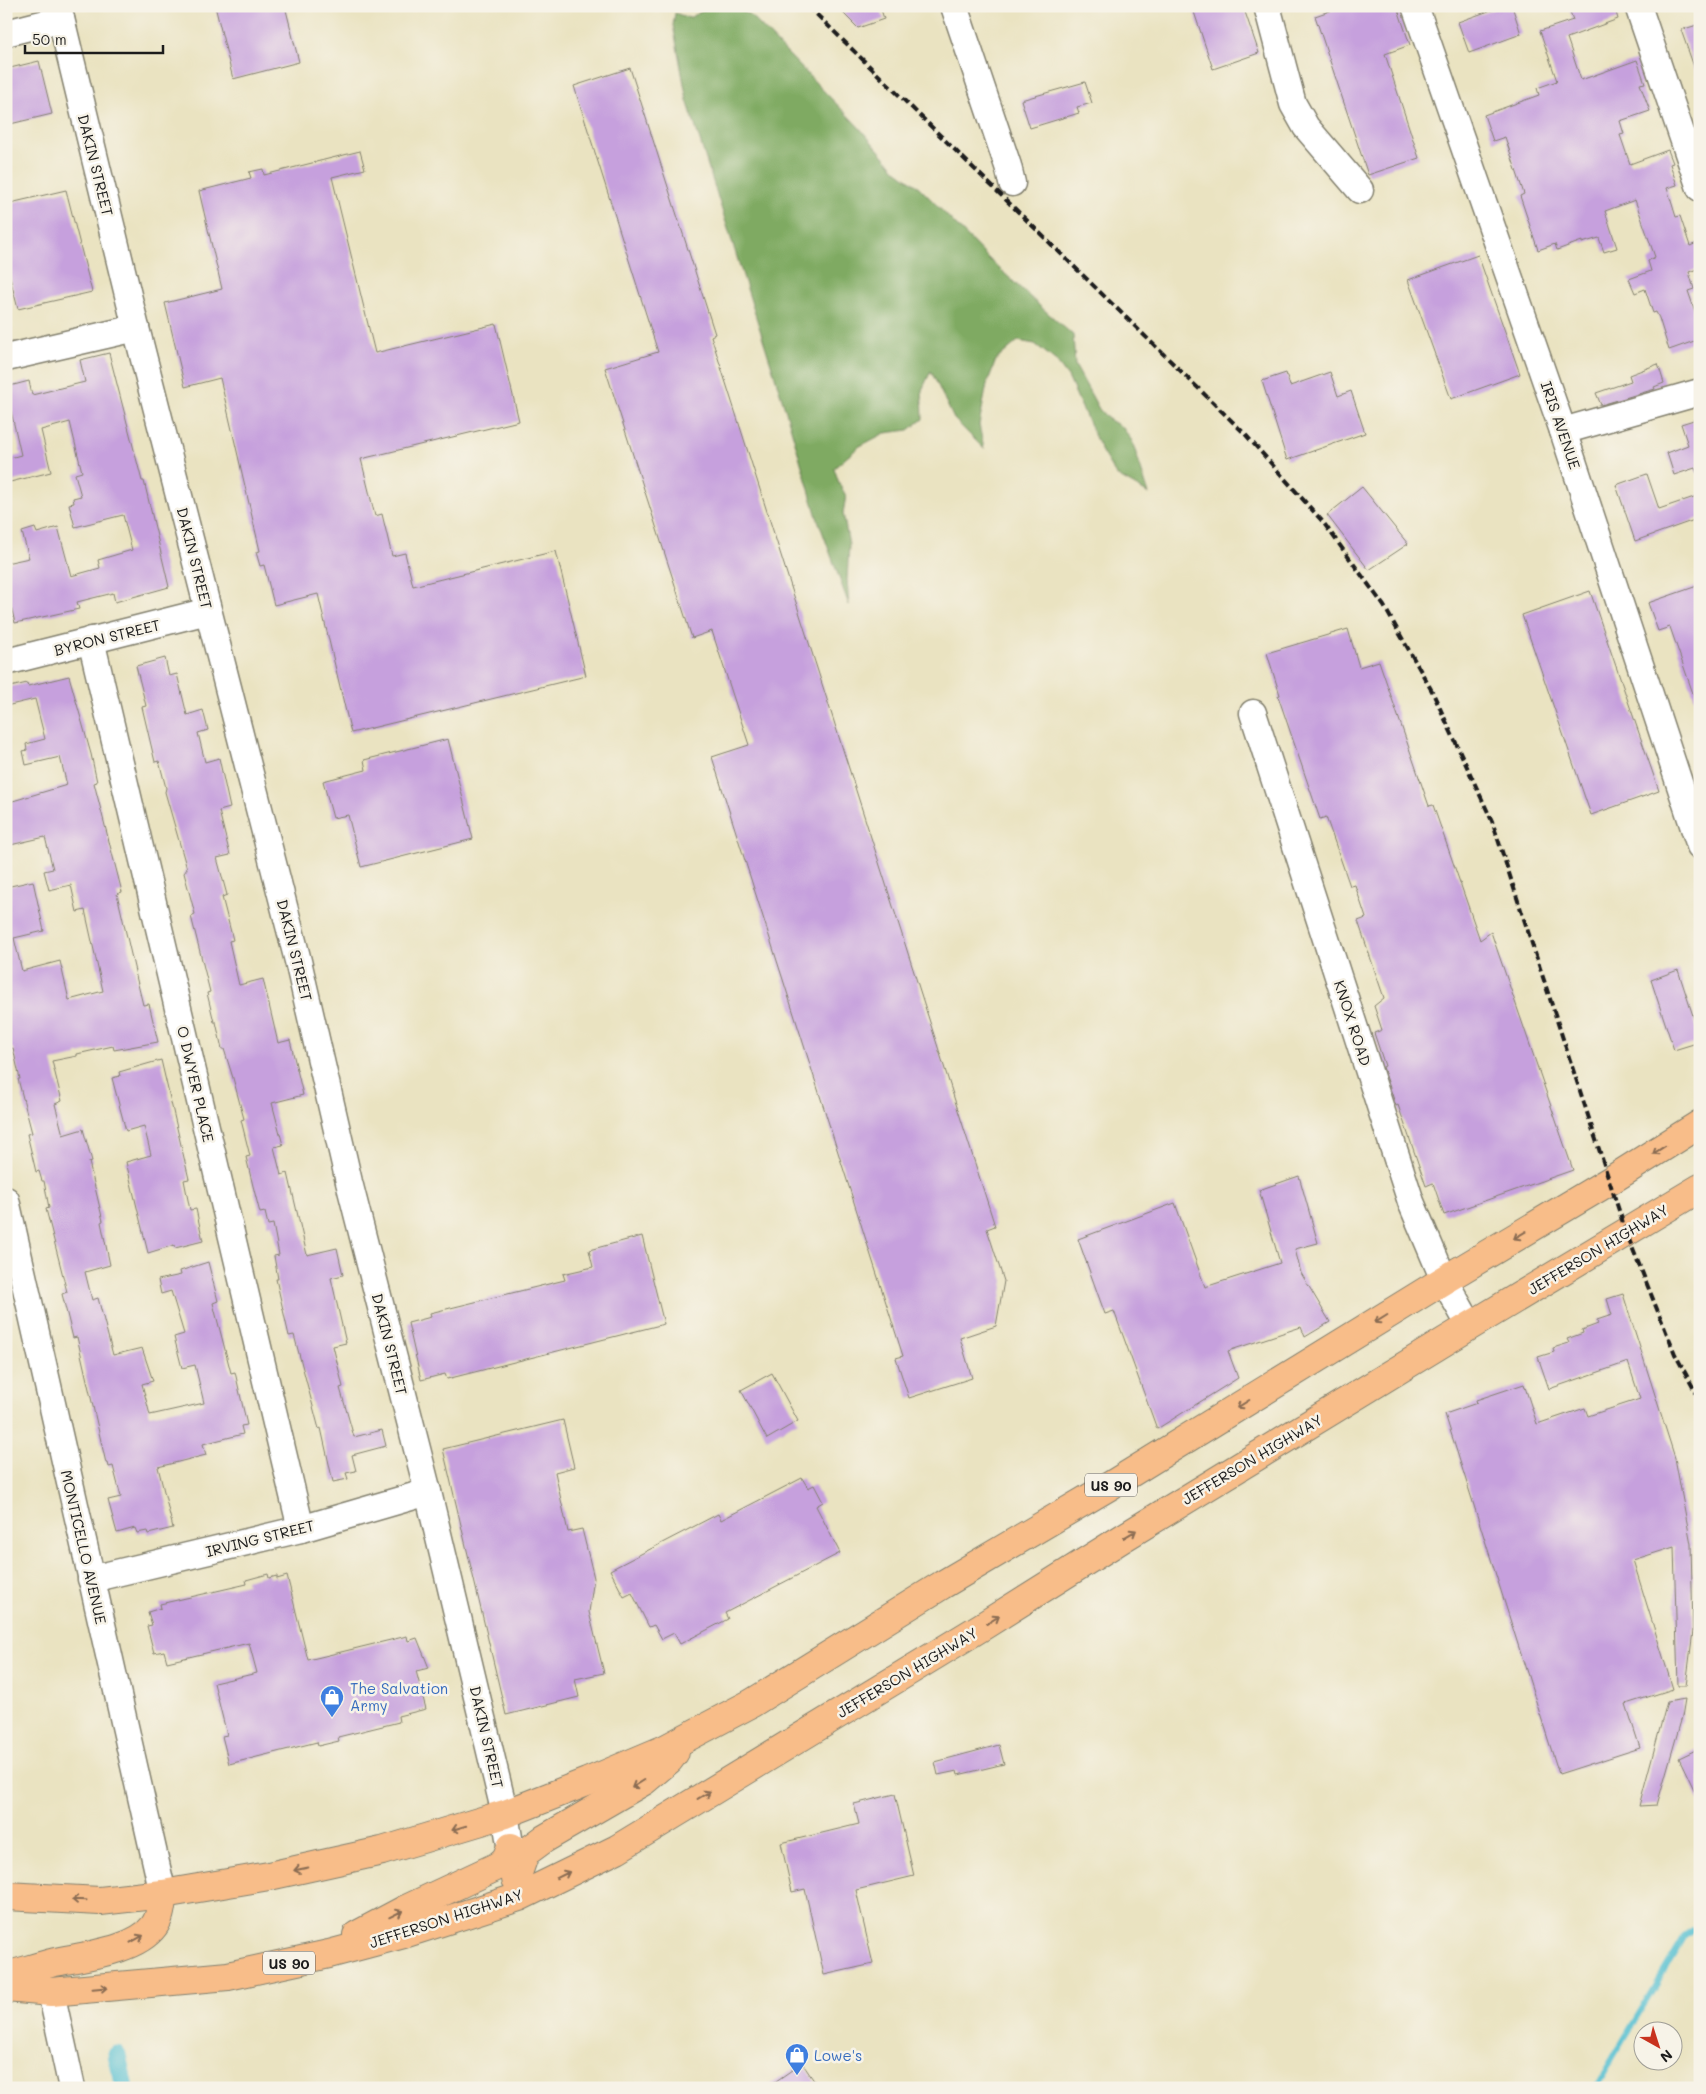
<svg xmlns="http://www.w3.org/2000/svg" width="1706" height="2094" viewBox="0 0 1706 2094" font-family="Mali,sans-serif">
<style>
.forest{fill:#7faa62;stroke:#4e633f}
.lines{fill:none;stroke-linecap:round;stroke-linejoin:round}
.stream{stroke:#55c0d1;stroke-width:5.5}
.canal{stroke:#55c0d1;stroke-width:19}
.building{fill:#c6a0dd}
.minor-casing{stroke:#83806e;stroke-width:29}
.major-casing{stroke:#83806e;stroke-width:30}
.minor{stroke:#fff;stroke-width:26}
.major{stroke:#f8bd89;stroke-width:28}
.rail{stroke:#1c1c1c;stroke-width:4;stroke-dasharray:8 4;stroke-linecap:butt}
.oneway{stroke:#8a6c52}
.labels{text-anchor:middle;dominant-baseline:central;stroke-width:5;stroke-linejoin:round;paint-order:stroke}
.shield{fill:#f7f3e8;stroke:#5e5c59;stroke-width:1}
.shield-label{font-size:14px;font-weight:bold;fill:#1c1c1c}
.street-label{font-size:15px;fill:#1c1c1c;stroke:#f7f3e8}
.shop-label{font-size:15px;fill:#366cbe;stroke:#f7f3e8;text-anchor:start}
</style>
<rect width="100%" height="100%" fill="#f7f3e8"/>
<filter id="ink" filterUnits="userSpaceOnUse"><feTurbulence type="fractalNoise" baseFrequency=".02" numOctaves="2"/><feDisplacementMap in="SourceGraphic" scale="10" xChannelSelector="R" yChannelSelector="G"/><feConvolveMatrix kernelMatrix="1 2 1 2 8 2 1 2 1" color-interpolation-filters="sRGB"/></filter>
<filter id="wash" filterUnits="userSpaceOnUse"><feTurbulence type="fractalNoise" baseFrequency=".0096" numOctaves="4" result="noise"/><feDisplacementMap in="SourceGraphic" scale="20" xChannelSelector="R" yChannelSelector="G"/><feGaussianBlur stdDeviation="1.12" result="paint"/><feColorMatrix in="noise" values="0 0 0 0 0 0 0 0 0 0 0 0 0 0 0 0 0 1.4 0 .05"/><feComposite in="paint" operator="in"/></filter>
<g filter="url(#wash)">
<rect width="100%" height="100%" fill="#eae3c1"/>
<path class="forest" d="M712 6 734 7 750 15 857 125 896 170 919 187 989 259 1042 308 1073 335 1075 365 1099 409 1107 418 1123 428 1132 441 1149 494 1116 475 1102 452 1068 377 1055 360 1035 344 1018 341 996 360 987 384 979 425 984 449 954 419 931 371 922 390 923 419 909 430 885 433 860 446 834 468 839 483 846 496 843 513 849 545 847 580 849 605 817 517 784 405 687 100 673 25 675 13 689 18Z"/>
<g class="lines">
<path class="stream" d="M1595 2088 1684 1937 1700 1924"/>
<path class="canal" d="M117 2055 124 2088"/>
</g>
<g id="blocks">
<g class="building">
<path d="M215 6H285L299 62 233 79Z"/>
<path d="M864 6H880L884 19 858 28 843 13Z"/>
<path d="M1192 6H1243L1259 53 1213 69Z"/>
<path d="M1344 6H1397L1410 45 1385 54 1419 158 1368 175 1315 16Z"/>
<path d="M1503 6H1512L1521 34 1469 53 1458 22Z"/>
<path d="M1568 6H1614L1618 19 1567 38 1581 80 1637 60 1645 83 1640 84 1650 111 1620 121 1624 134 1620 135 1630 164 1668 150 1673 163 1670 164 1677 185 1667 188 1676 217 1680 216 1690 246 1697 243 1700 252V268L1689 272 1694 289 1688 291 1700 326V339L1669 350 1659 318 1656 312 1653 313 1645 289 1635 293 1629 279 1651 271 1648 261 1655 257 1635 200 1605 211 1617 248 1604 252 1599 238 1582 243V241L1557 250 1555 244 1538 250 1520 196 1524 194 1505 137 1493 141 1484 115 1539 95 1537 88 1557 81 1540 31 1573 20Z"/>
<path d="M1697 25 1700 32V78H1698L1681 30Z"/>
<path d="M39 61 52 114 6 125V69Z"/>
<path d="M630 68 715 334 711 336 995 1226 987 1229 1004 1281 996 1326 960 1338 972 1378 909 1398 896 1358 903 1356 712 757 749 745 712 631 692 638 605 368 658 352 574 86Z"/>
<path d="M1085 82 1092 103 1077 107 1079 113 1030 128 1021 100Z"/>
<path d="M360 151 365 169 332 177 375 353 496 324 519 421 361 459 375 516 382 514 392 556 405 553 413 586 556 551 586 676 351 733 318 594 274 605 264 565 260 566 256 552 260 551 220 378 185 387 165 303 222 289 199 191 251 178 249 172 263 169 264 175Z"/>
<path d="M66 190 92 292 18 309 6 262V204Z"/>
<path d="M1478 255 1520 374 1451 399 1408 280Z"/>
<path d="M109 353 142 481H144L169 587 115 602 113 593 77 602 79 609 15 623 6 584V563L29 558 22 532 35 528 37 533 58 527 71 576 100 568 98 560 132 550 123 515 75 527 69 504 74 503 73 498 81 496 75 474 82 472 70 422 41 430 51 472 6 483V459L21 455 11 411 6 412V387L29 381 32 395 85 382 80 360Z"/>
<path d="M1658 364 1664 383 1654 387 1655 389 1601 405 1596 393 1631 381 1629 375Z"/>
<path d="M1330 372 1338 396 1351 391 1365 433 1287 460 1262 381 1286 373 1290 386Z"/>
<path d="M1700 418V472L1697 473 1695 468 1674 475 1667 453 1688 445 1681 424Z"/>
<path d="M1647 474 1659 509 1700 495V518L1635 541 1616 485Z"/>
<path d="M1362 487 1408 544 1369 570 1327 515Z"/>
<path d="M1700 585V704L1697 705 1670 627 1658 631 1648 603Z"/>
<path d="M1590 591 1659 791 1591 815 1522 615Z"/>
<path d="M1348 629 1359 667 1379 661 1429 806 1433 805 1480 940 1491 932 1573 1170 1444 1215 1433 1183 1426 1186 1398 1105 1396 1106 1383 1067 1385 1066 1374 1033 1382 1030 1374 1006 1384 998 1358 921 1366 918 1355 885 1350 886 1326 817 1320 819 1278 696 1280 695 1267 653Z"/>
<path d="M165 658 169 676 177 674 187 715 203 710 208 730 198 733 205 762 219 758 230 808 219 811 230 855 217 858 227 895 222 897 233 940 229 941 239 985 263 979 278 1043 290 1040 303 1095 272 1103 283 1145 274 1147 281 1175 288 1173 307 1255 337 1248 343 1275 331 1278 346 1343 333 1346 343 1387 340 1388 354 1437 382 1430 386 1446 352 1455 356 1471 346 1473 348 1479 333 1482 321 1428 319 1429 294 1335 289 1336 276 1279H278L274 1256 279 1255 273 1224 268 1225 265 1212 260 1213 253 1186 246 1157 250 1156 241 1120 244 1119 233 1078 224 1049H222L216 1022H214L207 993 210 992 191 916 195 914 184 873 187 869 165 792 166 788 159 761 155 762 142 707 146 706 136 666Z"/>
<path d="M69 676 91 754 97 782 94 783 122 892 117 894 136 976 143 1005 149 1004 158 1042 114 1050 113 1046 77 1054V1056L52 1061 62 1101 55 1104 63 1135 83 1129 92 1161 89 1162 103 1221 101 1222 110 1265 85 1272 92 1300 98 1298 113 1355 142 1348 153 1381 142 1384 150 1415 204 1403 195 1365 182 1368 174 1337 184 1334 171 1291 161 1294 158 1280 181 1275 180 1271 208 1262 218 1301 213 1303 215 1311 231 1373 235 1372 247 1425 241 1426 243 1434 203 1444 206 1455 158 1467 173 1528 148 1534 147 1531 137 1533 135 1528 117 1533 108 1500 121 1497 113 1466 109 1467 108 1463H106L77 1337 73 1338 62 1294 67 1292 46 1209 49 1208 44 1181H42L39 1171 36 1172 27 1134 32 1133 18 1079H20L13 1048 6 1050V887L33 881 44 931 14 938 22 971 60 961 69 1000 103 991 85 910 77 912 71 885 49 890 44 871 53 869 45 837 6 846V803L67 785 60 757 26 765 23 751 27 750 26 744 45 739 35 699 6 706V688L27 683 28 686Z"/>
<path d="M448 739 473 839 361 867 348 815 333 818 323 781 366 770 364 760Z"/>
<path d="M1678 970 1700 1037V1042L1674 1050 1651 980Z"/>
<path d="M161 1060 189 1179 184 1180 190 1210 196 1209 203 1241 175 1248 174 1245 148 1253 126 1162 151 1155 144 1126 126 1131 112 1078 120 1076 119 1072Z"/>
<path d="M1299 1176 1318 1243 1295 1249 1301 1273 1330 1322 1305 1337 1301 1327 1228 1351 1238 1378 1157 1429 1114 1311 1105 1314 1078 1239 1175 1203 1205 1287 1280 1263 1259 1190Z"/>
<path d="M642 1236 664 1324 447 1379 445 1374 421 1380 408 1323 431 1317 430 1313 565 1280 563 1274 593 1267 589 1250Z"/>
<path d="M1623 1294 1675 1458 1691 1544 1693 1631 1686 1686H1678L1674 1547 1633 1560 1673 1689 1626 1704 1640 1748 1559 1774 1445 1414 1477 1403 1476 1400 1524 1384 1537 1424 1585 1408 1588 1416 1640 1399 1628 1362 1549 1389 1538 1357 1554 1352 1553 1348 1569 1343 1567 1339 1583 1333 1582 1330 1598 1324 1597 1320 1612 1315 1607 1299Z"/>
<path d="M772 1373 798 1421 767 1439 741 1390Z"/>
<path d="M563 1420 574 1467 555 1472 568 1532 582 1529 594 1578 589 1612 604 1673 575 1679 579 1697 506 1715 443 1449Z"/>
<path d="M802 1478 808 1488 814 1485 823 1502 816 1506 840 1553 725 1613 728 1619 680 1644 674 1633 662 1639 654 1625 649 1627 632 1593 624 1597 610 1570 718 1514 721 1520Z"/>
<path d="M268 1574 269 1578 277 1576V1579L287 1576 308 1660 407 1636 408 1641 417 1638 429 1668 416 1671 426 1709 398 1716 399 1722 338 1737 339 1741 318 1746 317 1742 229 1764 222 1736 227 1735 214 1683 257 1673 249 1643 167 1662 164 1651 154 1653 147 1626 152 1625 148 1612 161 1608 160 1604 247 1584 246 1580Z"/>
<path d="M1685 1699 1682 1717 1657 1805 1639 1806 1667 1702Z"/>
<path d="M999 1745 1004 1764 958 1775 957 1771 938 1775 935 1762Z"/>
<path d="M1700 1748V1802L1679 1758Z"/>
<path d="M895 1794 914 1876 856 1890 873 1964 824 1975 805 1889 792 1892 781 1843 859 1824 854 1804Z"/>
<path d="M802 2063 819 2088H766Z"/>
</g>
</g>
</g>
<g filter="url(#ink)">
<use href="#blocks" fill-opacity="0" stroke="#83806e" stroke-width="1"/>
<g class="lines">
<g class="minor-casing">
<g id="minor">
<path d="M58 6 136 328 298 961 349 1182 428 1492 505 1814 514 1868"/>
<path d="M954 6 1008 166 1012 183"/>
<path d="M1267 6 1293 104 1306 127 1360 190"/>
<path d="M1415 6 1563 431 1700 846"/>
<path d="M1638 6 1700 188"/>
<path d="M6 33 61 19"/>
<path d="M6 358 136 328"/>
<path d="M1563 431 1700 392"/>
<path d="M91 640 301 1529"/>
<path d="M6 662 208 611"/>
<path d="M1253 713 1411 1202 1444 1280 1470 1326"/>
<path d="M6 1200 163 1894"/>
<path d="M91 1579 301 1529 428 1492"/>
<path d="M51 1992 72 2088"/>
</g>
</g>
<g class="major-casing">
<g id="major">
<path d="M516 1879 525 1853 544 1839 644 1781 669 1760 675 1752"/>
<path d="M6 1896 100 1901 163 1894 269 1876 382 1851 505 1814 587 1782 665 1749 752 1703 942 1585 1108 1487 1444 1280 1608 1182 1700 1124"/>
<path d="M357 1935 404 1910 498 1866 506 1859 511 1847"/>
<path d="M6 1976C21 1972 36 1967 51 1963 80 1956 135 1952 154 1926 161 1917 161 1905 163 1894"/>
<path d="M6 1988 51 1992 228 1976 329 1954 404 1934 519 1897 617 1849 983 1626 1123 1538 1470 1326 1700 1188"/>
</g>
</g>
<use href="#minor" class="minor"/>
<use href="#major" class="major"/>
<path class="rail" d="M808 6 1245 434 1323 522 1384 606 1432 691 1492 821 1626 1232 1675 1354 1700 1400"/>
</g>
<defs><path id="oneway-shaft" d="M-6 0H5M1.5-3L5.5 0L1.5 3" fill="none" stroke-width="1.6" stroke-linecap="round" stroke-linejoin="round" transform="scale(1.25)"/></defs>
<g class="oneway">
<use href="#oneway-shaft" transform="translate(1659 1150) rotate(147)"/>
<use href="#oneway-shaft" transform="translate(1520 1235) rotate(149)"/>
<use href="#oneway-shaft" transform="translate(1381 1319) rotate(148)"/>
<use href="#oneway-shaft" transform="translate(1243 1404) rotate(148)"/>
<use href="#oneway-shaft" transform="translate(1130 1534) rotate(-31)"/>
<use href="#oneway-shaft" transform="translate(993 1620) rotate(-32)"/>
<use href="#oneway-shaft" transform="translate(638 1784) rotate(148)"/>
<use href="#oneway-shaft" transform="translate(704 1795) rotate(-31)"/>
<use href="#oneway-shaft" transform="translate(459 1828) rotate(163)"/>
<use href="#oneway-shaft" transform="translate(301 1869) rotate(168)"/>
<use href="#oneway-shaft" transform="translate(563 1875) rotate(-26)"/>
<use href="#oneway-shaft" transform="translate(79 1900) rotate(-178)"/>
<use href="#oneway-shaft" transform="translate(396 1914) rotate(-26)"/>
<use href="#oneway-shaft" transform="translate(137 1939) rotate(-29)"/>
<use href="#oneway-shaft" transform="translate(100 1988) rotate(-5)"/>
</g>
</g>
<defs>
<g id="shop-pin" transform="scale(1.25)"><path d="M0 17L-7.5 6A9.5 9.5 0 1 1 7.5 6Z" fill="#3f7fe0" stroke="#f7f3e8"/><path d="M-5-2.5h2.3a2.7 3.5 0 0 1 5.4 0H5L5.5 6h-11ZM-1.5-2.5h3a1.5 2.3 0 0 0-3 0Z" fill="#fff"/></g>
</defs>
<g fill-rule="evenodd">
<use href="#shop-pin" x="332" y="1697"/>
<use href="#shop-pin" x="797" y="2055"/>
</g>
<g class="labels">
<g class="shield">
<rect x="1085" y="1473.5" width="52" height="23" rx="4"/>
<rect x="263" y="1951.5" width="52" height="23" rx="4"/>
</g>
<g class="shield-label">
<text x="1111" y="1485">US 90</text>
<text x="289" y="1963">US 90</text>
</g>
<g class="street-label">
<text transform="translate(96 165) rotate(76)">DAKIN STREET</text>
<text transform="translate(1561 425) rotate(71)">IRIS AVENUE</text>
<text transform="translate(195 558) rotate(76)">DAKIN STREET</text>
<text transform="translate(107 637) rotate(-14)">BYRON STREET</text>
<text transform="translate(295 950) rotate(76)">DAKIN STREET</text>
<text transform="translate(1353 1023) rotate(72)">KNOX ROAD</text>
<text transform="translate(196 1084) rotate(77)">O DWYER PLACE</text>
<text transform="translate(1598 1249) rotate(-31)">JEFFERSON HIGHWAY</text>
<text transform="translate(390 1344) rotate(76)">DAKIN STREET</text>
<text transform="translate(1252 1459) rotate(-31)">JEFFERSON HIGHWAY</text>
<text transform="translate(260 1538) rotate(-14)">IRVING STREET</text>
<text transform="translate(84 1547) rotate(77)">MONTICELLO AVENUE</text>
<text transform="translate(907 1672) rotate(-31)">JEFFERSON HIGHWAY</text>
<text transform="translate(487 1737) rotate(77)">DAKIN STREET</text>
<text transform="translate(446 1918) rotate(-18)">JEFFERSON HIGHWAY</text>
</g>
<g class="shop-label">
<text x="350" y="1688">The Salvation<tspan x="350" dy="17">Army</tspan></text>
<text x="814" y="2055">Lowe's</text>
</g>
</g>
<rect width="1706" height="2094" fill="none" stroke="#f7f3e8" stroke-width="25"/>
<g transform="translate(1658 2046) rotate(141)"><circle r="24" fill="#f7f3e8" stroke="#9f9d96"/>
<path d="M0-4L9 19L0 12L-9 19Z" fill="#c8321e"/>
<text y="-8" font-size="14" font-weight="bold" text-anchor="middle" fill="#1c1c1c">N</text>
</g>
<path d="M25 45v8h138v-8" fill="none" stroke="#1c1c1c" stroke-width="2.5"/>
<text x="32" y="45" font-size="15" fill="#1c1c1c" stroke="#f7f3e8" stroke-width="4" paint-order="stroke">50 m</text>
</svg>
